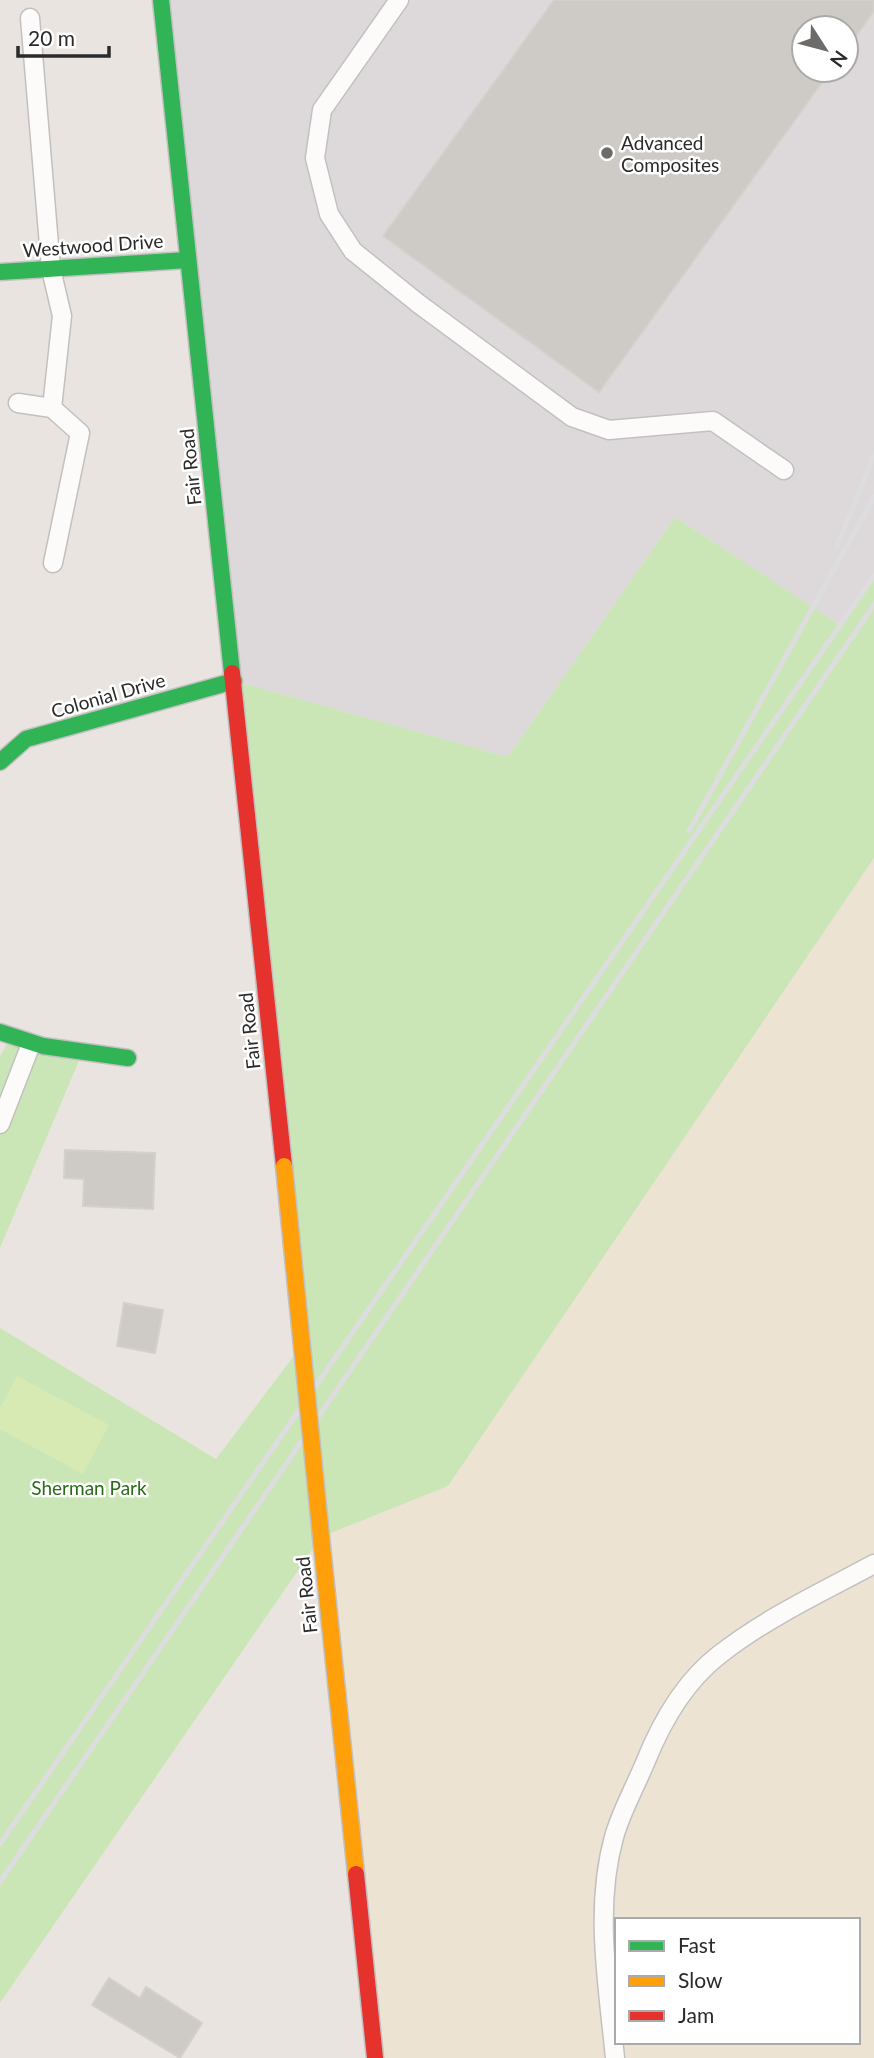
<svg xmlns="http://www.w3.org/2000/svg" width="874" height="2058" viewBox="0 0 874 2058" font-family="Lato,sans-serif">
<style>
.industrial{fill:#ddd9db;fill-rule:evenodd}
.education{fill:#ede3d3;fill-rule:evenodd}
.green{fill:#cbe6b6}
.pitch{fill:#d7eab3}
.building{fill:#cecac6;stroke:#d4d0cb;stroke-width:2}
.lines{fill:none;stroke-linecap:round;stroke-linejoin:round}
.lane-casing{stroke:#c2c0c1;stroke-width:21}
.fast-casing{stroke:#c2c0c1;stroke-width:19}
.slow-casing{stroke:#c2c0c1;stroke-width:19}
.jam-casing{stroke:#c2c0c1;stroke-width:19}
.lane{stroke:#fcfbfa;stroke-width:18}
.fast{stroke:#30b455;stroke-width:16}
.slow{stroke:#ff9f0a;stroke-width:16}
.jam{stroke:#e5322d;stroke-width:16}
.rail{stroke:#dddddf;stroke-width:5}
.slow-bridge-casing{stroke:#c2c0c1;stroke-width:19;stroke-linecap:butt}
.slow-bridge{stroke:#ff9f0a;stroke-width:16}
.poi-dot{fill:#6d6b69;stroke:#fff;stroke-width:2.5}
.labels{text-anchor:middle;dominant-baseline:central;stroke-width:5;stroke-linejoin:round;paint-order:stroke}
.poi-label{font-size:19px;fill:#2a2a2a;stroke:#fff;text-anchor:start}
.street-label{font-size:19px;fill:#2a2a2a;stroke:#fff}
.park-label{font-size:19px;fill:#2a6c16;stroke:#fff}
</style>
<rect width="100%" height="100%" fill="#e9e4df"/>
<path class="industrial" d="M161 0H874V576L840 625 675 517 508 757 234 681ZM804 28H846V70H804Z"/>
<path class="education" d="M874 858V2058H375L321 1537 448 1486ZM617 1920H858V2042H617Z"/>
<g class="green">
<path d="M675 517 840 625 874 576V858L448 1486 321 1537 0 2003V1328L216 1459 302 1345 234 681 508 757Z"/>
<path d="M10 1039 83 1051 0 1248V1056Z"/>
</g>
<path class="pitch" d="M17 1376 109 1425 83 1474 0 1429V1408Z"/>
<g class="building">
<path d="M554 0H874V11L846 50V28H804V70H831L599 392 383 236Z"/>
<path d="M65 1150 155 1153 153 1209 83 1206 84 1179 64 1178Z"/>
<path d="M124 1303 163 1310 155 1353 117 1346Z"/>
<path d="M109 1978 140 1998 146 1987 202 2023 180 2058 92 2005Z"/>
</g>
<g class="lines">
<g class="lane-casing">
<g id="lane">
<path d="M399 0 322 110 315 158 329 214 353 251 419 304 572 417 609 430 713 421 784 470"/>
<path d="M18 403 52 408 62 316 51 269 30 18"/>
<path d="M52 408 80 433 53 563"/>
<path d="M0 1124 31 1044"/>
<path d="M615 2058C608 1985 594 1909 614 1837 621 1812 635 1787 645 1763 661 1723 684 1682 719 1655 766 1618 822 1592 874 1564"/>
</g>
</g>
<g class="fast-casing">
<g id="fast">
<path d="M161 0 232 673"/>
<path d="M0 272 188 260"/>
<path d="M0 762 26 739 234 681"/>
<path d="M0 1032 43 1046 128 1058"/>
</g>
</g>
<g class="slow-casing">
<path id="slow" d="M321 1537 356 1874"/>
</g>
<g class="jam-casing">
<g id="jam">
<path d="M232 673 284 1166"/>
<path d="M356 1874 375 2058"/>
</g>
</g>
<use href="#lane" class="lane"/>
<use href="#fast" class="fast"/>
<use href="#slow" class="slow"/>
<use href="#jam" class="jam"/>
<g class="rail">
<path d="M837 546 874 455"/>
<path d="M689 831 874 497"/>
<path d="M0 1844C289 1420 585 1000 874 576"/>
<path d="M0 1882 874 605"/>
</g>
<g class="slow-bridge-casing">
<path id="slow-bridge" d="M284 1166 321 1537"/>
</g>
<use href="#slow-bridge" class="slow-bridge"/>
</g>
<circle class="poi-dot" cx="607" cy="153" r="7"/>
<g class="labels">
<g class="poi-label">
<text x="621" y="142">Advanced<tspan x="621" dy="22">Composites</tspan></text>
</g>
<g class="street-label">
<text transform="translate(93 245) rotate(-4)">Westwood Drive</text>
<text transform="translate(190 467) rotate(-96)">Fair Road</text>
<text transform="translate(108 695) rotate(-16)">Colonial Drive</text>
<text transform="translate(249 1031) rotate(-96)">Fair Road</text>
<text transform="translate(306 1595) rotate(-96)">Fair Road</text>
</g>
<g class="park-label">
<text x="89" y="1487">Sherman Park</text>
</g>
</g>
<rect x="615" y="1918" width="245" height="126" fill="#ffffff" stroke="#aaaaaa" stroke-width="2"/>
<rect x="629" y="1941" width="35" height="10" fill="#30b455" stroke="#aaaaaa" stroke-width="2"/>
<text x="678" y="1953" font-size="21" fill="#2a2a2a">Fast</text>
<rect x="629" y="1976" width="35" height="10" fill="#ff9f0a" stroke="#aaaaaa" stroke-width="2"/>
<text x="678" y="1988" font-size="21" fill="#2a2a2a">Slow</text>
<rect x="629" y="2011" width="35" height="10" fill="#e5322d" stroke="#aaaaaa" stroke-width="2"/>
<text x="678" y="2023" font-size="21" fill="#2a2a2a">Jam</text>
<g transform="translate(825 49) rotate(126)"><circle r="33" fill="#ffffff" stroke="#aaaaaa" stroke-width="2"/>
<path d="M0-5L12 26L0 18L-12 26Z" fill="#6d6b69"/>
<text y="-10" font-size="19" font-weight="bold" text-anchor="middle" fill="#2a2a2a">N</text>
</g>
<path d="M18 46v10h91v-10" fill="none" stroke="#2a2a2a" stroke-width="3.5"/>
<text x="28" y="46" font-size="21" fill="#2a2a2a" stroke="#ffffff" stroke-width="5" paint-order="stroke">20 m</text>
</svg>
